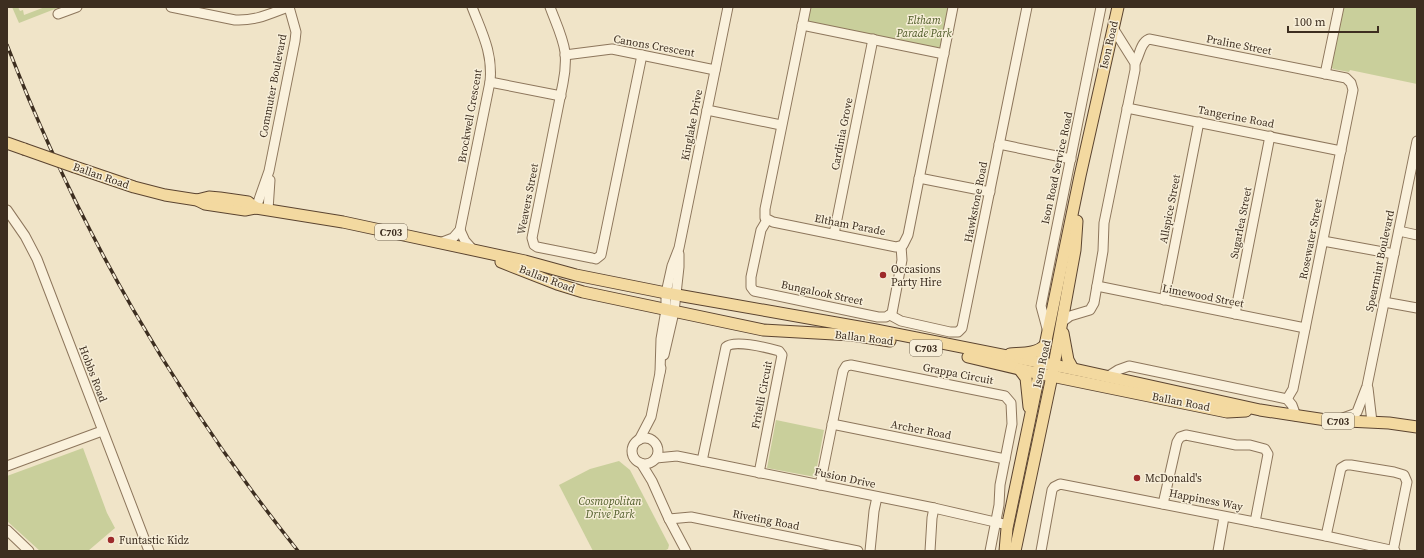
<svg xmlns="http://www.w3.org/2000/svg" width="1424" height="558" viewBox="0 0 1424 558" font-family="'Source Serif 4',serif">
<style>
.green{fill:#c9cf9b}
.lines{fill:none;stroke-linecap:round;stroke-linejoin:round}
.minor-casing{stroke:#8d765c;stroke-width:11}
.major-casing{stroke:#5b4430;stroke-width:13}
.minor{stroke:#faf1dc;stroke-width:9}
.major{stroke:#f3d9a0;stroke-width:11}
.rail-casing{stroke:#3d2e20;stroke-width:3.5}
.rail{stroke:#f7eed8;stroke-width:2;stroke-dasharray:6;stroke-linecap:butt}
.major-bridge-casing{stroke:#5b4430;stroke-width:13;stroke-linecap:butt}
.major-bridge{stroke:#f3d9a0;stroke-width:11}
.poi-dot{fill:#9e2a2b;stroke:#f7eed8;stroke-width:1.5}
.labels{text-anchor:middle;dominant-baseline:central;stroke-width:3;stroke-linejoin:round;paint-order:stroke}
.shield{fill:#f7eed8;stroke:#756857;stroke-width:1}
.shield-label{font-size:10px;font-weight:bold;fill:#3d2e20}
.park-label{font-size:11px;font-style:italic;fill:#4d5a26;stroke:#f7eed8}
.street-label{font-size:11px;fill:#3d2e20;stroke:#f7eed8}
.poi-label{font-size:11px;fill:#3d2e20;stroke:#f7eed8;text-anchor:start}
</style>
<rect width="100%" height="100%" fill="#f0e4c8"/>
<g class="green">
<path d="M12 7H18L20 11 23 10 24 15 45 7H60L19 23Z"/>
<path d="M809 7H950L941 46 937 48 810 22 807 18Z"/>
<path d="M1343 7H1417V84L1350 70 1349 72 1333 69 1331 66Z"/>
<path d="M776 420 824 430 815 477 767 468Z"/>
<path d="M83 448 107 513 115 528 88 551H40L7 521V476Z"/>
<path d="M619 461 630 470 669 545 668 549 664 551H593L559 485 590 469Z"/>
</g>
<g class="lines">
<g class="minor-casing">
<g id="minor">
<path d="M171 7 235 20C256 21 269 14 288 7"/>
<path d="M550 7C555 21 563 37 565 52 566 62 565 73 563 83L532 238 534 245 537 247 592 258 596 259 601 255 642 55"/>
<path d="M806 7 765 209V218L773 222 896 247 903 245 908 235 953 7"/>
<path d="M58 14 77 7"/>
<path d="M802 25 944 54"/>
<path d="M565 55 612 49 715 70"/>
<path d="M1135 63C1140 55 1140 43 1149 39L1346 78 1351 83 1353 90 1293 389 1287 399"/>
<path d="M1325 74 1339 7"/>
<path d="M490 82 561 96"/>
<path d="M1127 108 1341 151"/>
<path d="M707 110 781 125"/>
<path d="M999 144 1071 159"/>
<path d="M919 178 990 192"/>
<path d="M256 208 269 171 295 41 296 32 289 7"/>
<path d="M7 210 25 236 37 259 149 551"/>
<path d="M268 210 270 180"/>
<path d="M767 220 761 230 751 277V287L754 291 878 317H886L892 313 902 260 901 246"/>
<path d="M460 230 465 241 473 250"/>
<path d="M1399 231 1417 235"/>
<path d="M834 234 873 39"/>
<path d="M1323 241 1394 254"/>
<path d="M440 243 453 238 460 230 490 82C493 53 482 33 472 7"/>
<path d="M1097 286 1305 328"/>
<path d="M1164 300 1199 122"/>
<path d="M1384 302 1417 308"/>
<path d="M1235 314 1270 136"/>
<path d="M890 315 901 321 950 332H958L962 328 1027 7"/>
<path d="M1062 322 1070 316 1090 310 1094 303 1103 251 1104 223 1135 70V63L1113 28"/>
<path d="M1048 332 1041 306 1101 7"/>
<path d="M664 355 674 312 679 267V254"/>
<path d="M660 372 661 339 666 310V293L672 266 679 248 728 7"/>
<path d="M1107 377 1118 370 1129 366 1287 399 1292 405 1296 416"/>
<path d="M1368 388 1372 422"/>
<path d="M1340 419 1354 414 1357 412 1367 386 1417 141"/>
<path d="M832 424 1005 459"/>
<circle cx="645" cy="451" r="13"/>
<path d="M639 440 651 417 661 368"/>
<path d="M656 458 677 456 687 458 934 508 1008 525"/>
<path d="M702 461 726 347C734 339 768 348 779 351L782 355 759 473"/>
<path d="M641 463 652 481 669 519 686 551"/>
<path d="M7 466 102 431"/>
<path d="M820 485 843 371 846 366 851 365 1005 396 1011 403 1012 424 1000 485 999 505 990 551"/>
<path d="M1163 504 1177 442 1180 437 1186 435 1236 445H1250L1265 449 1268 454 1255 522"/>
<path d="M669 519 691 517 858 551"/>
<path d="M7 530 29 551"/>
<path d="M1326 536 1341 468 1346 465H1351L1394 472 1404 475 1407 482 1393 551"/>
<path d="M870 551 874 511 877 497"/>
<path d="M930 551 932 518 934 508"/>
<path d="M1041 551 1052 490 1054 487 1060 484 1326 536 1395 551"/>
<path d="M1218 551 1224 517"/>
</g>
</g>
<g class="major-casing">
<g id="major">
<path d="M7 143 24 149"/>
<path d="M75 167 134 187 165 195 197 200 205 204 245 210 256 208 343 222 525 261 576 275 666 293 876 330 1073 369 1260 410 1326 420 1389 423 1417 427"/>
<path d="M197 200 209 197 220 198 248 202 256 208"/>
<path d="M501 262 557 284 583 292 763 330 852 335 890 341"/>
<path d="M1063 333 1068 360 1073 369"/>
<path d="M1010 354C1022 353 1037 354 1045 345"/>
<path d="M968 357 1032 372 1227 412 1246 411"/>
<path d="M1020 370 1026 378 1029 407"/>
<path d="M1005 551 1007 528 1029 423 1080 176 1118 7"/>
<path d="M1015 551 1052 376 1075 250 1077 221"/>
</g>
</g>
<use href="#minor" class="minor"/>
<use href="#major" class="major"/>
<g class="rail-casing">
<path id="rail" d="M7 45C79 231 174 395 298 551"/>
</g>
<use href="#rail" class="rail"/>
<g class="major-bridge-casing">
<path id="major-bridge" d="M24 149 75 167"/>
</g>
<use href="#major-bridge" class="major-bridge"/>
</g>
<g class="poi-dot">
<circle cx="883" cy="275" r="4"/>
<circle cx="1137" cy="478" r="4"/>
<circle cx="111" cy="540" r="4"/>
</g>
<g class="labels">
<g class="shield">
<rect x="375" y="224" width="32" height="16" rx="3"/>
<rect x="910" y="340" width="32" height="16" rx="3"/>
<rect x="1322" y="413" width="32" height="16" rx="3"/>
</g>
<g class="shield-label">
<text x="391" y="232">C703</text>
<text x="926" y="348">C703</text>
<text x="1338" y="421">C703</text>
</g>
<g class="park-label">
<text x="924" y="20">Eltham<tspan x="924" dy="13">Parade Park</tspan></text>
<text x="610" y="501">Cosmopolitan<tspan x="610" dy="13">Drive Park</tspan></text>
</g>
<g class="street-label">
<text transform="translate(1109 45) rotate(-77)">Ison Road</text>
<text transform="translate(1239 45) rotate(11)">Praline Street</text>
<text transform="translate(654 46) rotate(10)">Canons Crescent</text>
<text transform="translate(273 86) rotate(-79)">Commuter Boulevard</text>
<text transform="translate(470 116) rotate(-80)">Brockwell Crescent</text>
<text transform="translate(1236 117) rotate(11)">Tangerine Road</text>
<text transform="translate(692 125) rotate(-79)">Kinglake Drive</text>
<text transform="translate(842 134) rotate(-79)">Cardinia Grove</text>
<text transform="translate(1057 168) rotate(-78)">Ison Road Service Road</text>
<text transform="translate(101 176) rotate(19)">Ballan Road</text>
<text transform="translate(528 199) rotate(-79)">Weavers Street</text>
<text transform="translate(976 202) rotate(-79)">Hawkstone Road</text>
<text transform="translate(1170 209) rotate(-79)">Allspice Street</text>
<text transform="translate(1241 223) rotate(-79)">Sugarlea Street</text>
<text transform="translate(850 225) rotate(11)">Eltham Parade</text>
<text transform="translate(1311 239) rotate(-79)">Rosewater Street</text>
<text transform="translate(1380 261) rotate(-78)">Spearmint Boulevard</text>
<text transform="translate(547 279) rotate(21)">Ballan Road</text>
<text transform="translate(822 293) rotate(12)">Bungalook Street</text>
<text transform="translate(1203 296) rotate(11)">Limewood Street</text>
<text transform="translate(864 338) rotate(7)">Ballan Road</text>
<text transform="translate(1042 364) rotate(-78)">Ison Road</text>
<text transform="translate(93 374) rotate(69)">Hobbs Road</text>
<text transform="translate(958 374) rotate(11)">Grappa Circuit</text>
<text transform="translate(762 395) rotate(-79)">Fritelli Circuit</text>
<text transform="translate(1181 402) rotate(11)">Ballan Road</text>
<text transform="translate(921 430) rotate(11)">Archer Road</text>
<text transform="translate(845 478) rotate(12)">Fusion Drive</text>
<text transform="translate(1206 500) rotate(11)">Happiness Way</text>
<text transform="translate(766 520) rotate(11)">Riveting Road</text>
</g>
<g class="poi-label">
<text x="891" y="269">Occasions<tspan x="891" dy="13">Party Hire</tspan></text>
<text x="1145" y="478">McDonald's</text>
<text x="119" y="540">Funtastic Kidz</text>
</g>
</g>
<rect width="1424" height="558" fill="none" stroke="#3d2e20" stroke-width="16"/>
<path d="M1288 26v6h90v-6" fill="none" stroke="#3d2e20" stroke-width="2"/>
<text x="1294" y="26" font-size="12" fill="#3d2e20" stroke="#f7eed8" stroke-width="3" paint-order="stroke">100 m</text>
</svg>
